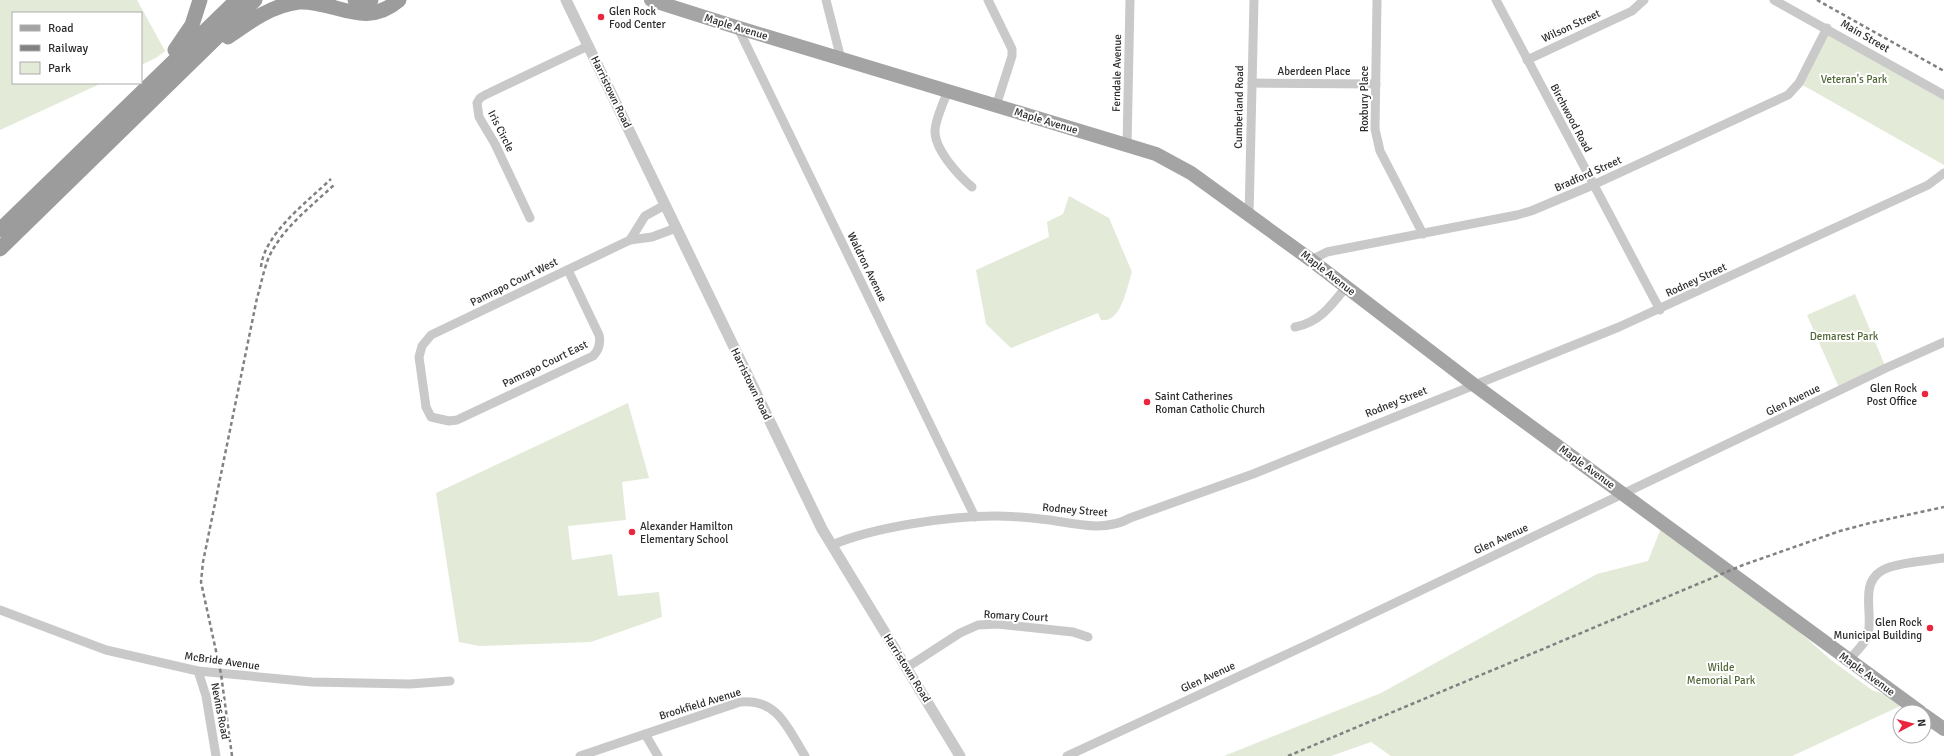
<svg xmlns="http://www.w3.org/2000/svg" width="1944" height="756" viewBox="0 0 1944 756" font-family="Signika,sans-serif">
<style>
.green{fill:#e3ead8}
.lines{fill:none;stroke-linecap:round;stroke-linejoin:round}
.minor{stroke:#c9c9c9;stroke-width:9}
.tertiary{stroke:#c9c9c9;stroke-width:11}
.primary{stroke:#a4a4a4;stroke-width:14}
.trunk{stroke:#9c9c9c;stroke-width:15}
.rail{stroke:#818181;stroke-width:2.5;stroke-dasharray:4 3;stroke-linecap:butt}
.poi-dot{fill:#ea263f;stroke:#fff;stroke-width:1.5}
.labels{text-anchor:middle;dominant-baseline:central;stroke-width:4;stroke-linejoin:round;paint-order:stroke}
.poi-label{font-size:11px;fill:#2c2c2c;stroke:#fff;text-anchor:start}
.street-label{font-size:11px;fill:#2c2c2c;stroke:#fff}
.park-label{font-size:11px;fill:#516838;stroke:#fff}
</style>
<rect width="100%" height="100%" fill="#fff"/>
<g class="green">
<path d="M0 0H137L165 51 156 58 141 65V13H13V83H102L0 130Z"/>
<path d="M1827 28 1944 95V165L1799 83Z"/>
<path d="M1069 196 1109 218 1132 272C1127 287 1121 324 1101 320L1098 313 1011 348 986 324 976 270 1049 237 1047 222 1063 214Z"/>
<path d="M1855 294 1886 368 1840 390 1807 315Z"/>
<path d="M628 403 649 478 622 482 626 520 568 526 572 560 612 554 618 596 659 592 662 617 591 642 479 646 459 642 436 493Z"/>
<path d="M1663 523 1738 577 1831 660 1872 690 1907 703 1792 756H1391L1371 742 1331 756H1224L1381 693 1597 574 1648 561Z"/>
</g>
<g class="lines">
<g class="minor">
<path d="M826 0 841 59"/>
<path d="M988 0 1012 49V56L996 106"/>
<path d="M1377 0 1375 129 1380 151 1423 234"/>
<path d="M1496 0 1660 310"/>
<path d="M1774 0 1944 95"/>
<path d="M738 28 975 517"/>
<path d="M1527 60 1632 11 1644 0"/>
<path d="M1252 83 1376 84"/>
<path d="M948 91C943 103 936 118 935 130 934 149 958 175 972 187"/>
<path d="M1127 146 1130 0"/>
<path d="M1249 216 1254 0"/>
<path d="M530 218 495 144 479 117 477 103 480 98 485 95 588 46"/>
<path d="M630 240 652 237 676 228"/>
<path d="M1311 260 1327 252 1517 215 1531 211 1593 185 1788 95 1799 83 1827 28"/>
<path d="M568 270 599 335C601 344 599 350 593 356L457 420 449 421 431 417 426 407 419 357 422 346 431 335 630 240 645 216 665 205"/>
<path d="M1295 327C1319 323 1332 305 1346 287"/>
<path d="M832 545C874 527 949 516 995 516 1014 516 1032 518 1050 520 1076 524 1106 532 1130 518L1253 474 1619 327 1928 185 1944 173"/>
<path d="M0 610 106 650 198 671 312 682 410 684 450 681"/>
<path d="M1848 661C1855 652 1865 645 1868 634 1874 611 1856 578 1890 567 1907 562 1926 561 1944 558"/>
<path d="M906 668 960 633 978 625 998 624 1073 632 1088 637"/>
<path d="M198 671 206 696 216 756"/>
<path d="M645 734 658 756"/>
<path d="M580 756 740 702C778 698 788 729 805 756"/>
<path d="M1067 756 1313 642 1886 368 1944 342"/>
</g>
<path class="tertiary" d="M566 0 822 529 960 756"/>
<g class="primary">
<path d="M651 0 736 27 1156 154 1191 173 1311 260 1473 384 1920 712"/>
<path d="M1924 715 1944 729"/>
</g>
<g class="trunk">
<path d="M355 0H371"/>
<path d="M228 37C249 22 272 5 299 2 335 0 364 30 399 0"/>
<path d="M175 50 192 25 200 0"/>
<path d="M0 230 237 0"/>
<path d="M0 249 255 0"/>
</g>
<g class="rail">
<path d="M1817 0 1944 71"/>
<path d="M261 267C264 234 308 201 331 179"/>
<path d="M232 756 221 674 201 582 203 562 257 298C262 282 265 260 275 246 290 222 315 203 335 184"/>
<path d="M1288 756 1743 565 1840 531 1870 523 1944 507"/>
</g>
</g>
<g class="poi-dot">
<circle cx="601" cy="17" r="4"/>
<circle cx="1925" cy="394" r="4"/>
<circle cx="1147" cy="402" r="4"/>
<circle cx="632" cy="532" r="4"/>
<circle cx="1930" cy="628" r="4"/>
</g>
<g class="labels">
<g class="poi-label">
<text x="609" y="11">Glen Rock<tspan x="609" dy="13">Food Center</tspan></text>
<text x="1917" y="388" text-anchor="end">Glen Rock<tspan x="1917" dy="13">Post Office</tspan></text>
<text x="1155" y="396">Saint Catherines<tspan x="1155" dy="13">Roman Catholic Church</tspan></text>
<text x="640" y="526">Alexander Hamilton<tspan x="640" dy="13">Elementary School</tspan></text>
<text x="1922" y="622" text-anchor="end">Glen Rock<tspan x="1922" dy="13">Municipal Building</tspan></text>
</g>
<g class="street-label">
<text transform="translate(1571 26) rotate(-25)">Wilson Street</text>
<text transform="translate(736 27) rotate(17)">Maple Avenue</text>
<text transform="translate(1865 36) rotate(30)">Main Street</text>
<text x="1314" y="71">Aberdeen Place</text>
<text transform="translate(1117 73) rotate(-89)">Ferndale Avenue</text>
<text transform="translate(611 92) rotate(64)">Harristown Road</text>
<text transform="translate(1364 99) rotate(-90)">Roxbury Place</text>
<text transform="translate(1239 107) rotate(-89)">Cumberland Road</text>
<text transform="translate(1571 118) rotate(62)">Birchwood Road</text>
<text transform="translate(1046 121) rotate(17)">Maple Avenue</text>
<text transform="translate(501 131) rotate(63)">Iris Circle</text>
<text transform="translate(1588 174) rotate(-24)">Bradford Street</text>
<text transform="translate(867 267) rotate(64)">Waldron Avenue</text>
<text transform="translate(1328 273) rotate(38)">Maple Avenue</text>
<text transform="translate(1696 280) rotate(-25)">Rodney Street</text>
<text transform="translate(514 282) rotate(-26)">Pamrapo Court West</text>
<text transform="translate(545 364) rotate(-26)">Pamrapo Court East</text>
<text transform="translate(751 384) rotate(64)">Harristown Road</text>
<text transform="translate(1793 400) rotate(-26)">Glen Avenue</text>
<text transform="translate(1396 402) rotate(-22)">Rodney Street</text>
<text transform="translate(1587 467) rotate(36)">Maple Avenue</text>
<text transform="translate(1075 510) rotate(5)">Rodney Street</text>
<text transform="translate(1501 539) rotate(-25)">Glen Avenue</text>
<text transform="translate(1016 616) rotate(3)">Romary Court</text>
<text transform="translate(222 661) rotate(8)">McBride Avenue</text>
<text transform="translate(907 668) rotate(58)">Harristown Road</text>
<text transform="translate(1867 674) rotate(36)">Maple Avenue</text>
<text transform="translate(1208 677) rotate(-25)">Glen Avenue</text>
<text transform="translate(700 704) rotate(-17)">Brookfield Avenue</text>
<text transform="translate(220 711) rotate(79)">Nevins Road</text>
</g>
<g class="park-label">
<text x="1854" y="79">Veteran's Park</text>
<text x="1844" y="336">Demarest Park</text>
<text x="1721" y="667">Wilde<tspan x="1721" dy="13">Memorial Park</tspan></text>
</g>
</g>
<rect x="12" y="12" width="130" height="72" fill="#ffffff" stroke="#ababab"/>
<rect x="20" y="25" width="20" height="6" fill="#a4a4a4" stroke="#ababab"/>
<text x="48" y="32" font-size="12" fill="#2c2c2c">Road</text>
<rect x="20" y="45" width="20" height="6" fill="#818181" stroke="#ababab"/>
<text x="48" y="52" font-size="12" fill="#2c2c2c">Railway</text>
<rect x="20" y="62" width="20" height="12" fill="#e3ead8" stroke="#ababab"/>
<text x="48" y="72" font-size="12" fill="#2c2c2c">Park</text>
<g transform="translate(1912 724) rotate(83)"><circle r="19" fill="#ffffff" stroke="#ababab"/>
<path d="M0-3L7 15L0 10L-7 15Z" fill="#ea263f"/>
<text y="-6" font-size="11" font-weight="bold" text-anchor="middle" fill="#2c2c2c">N</text>
</g>
</svg>
